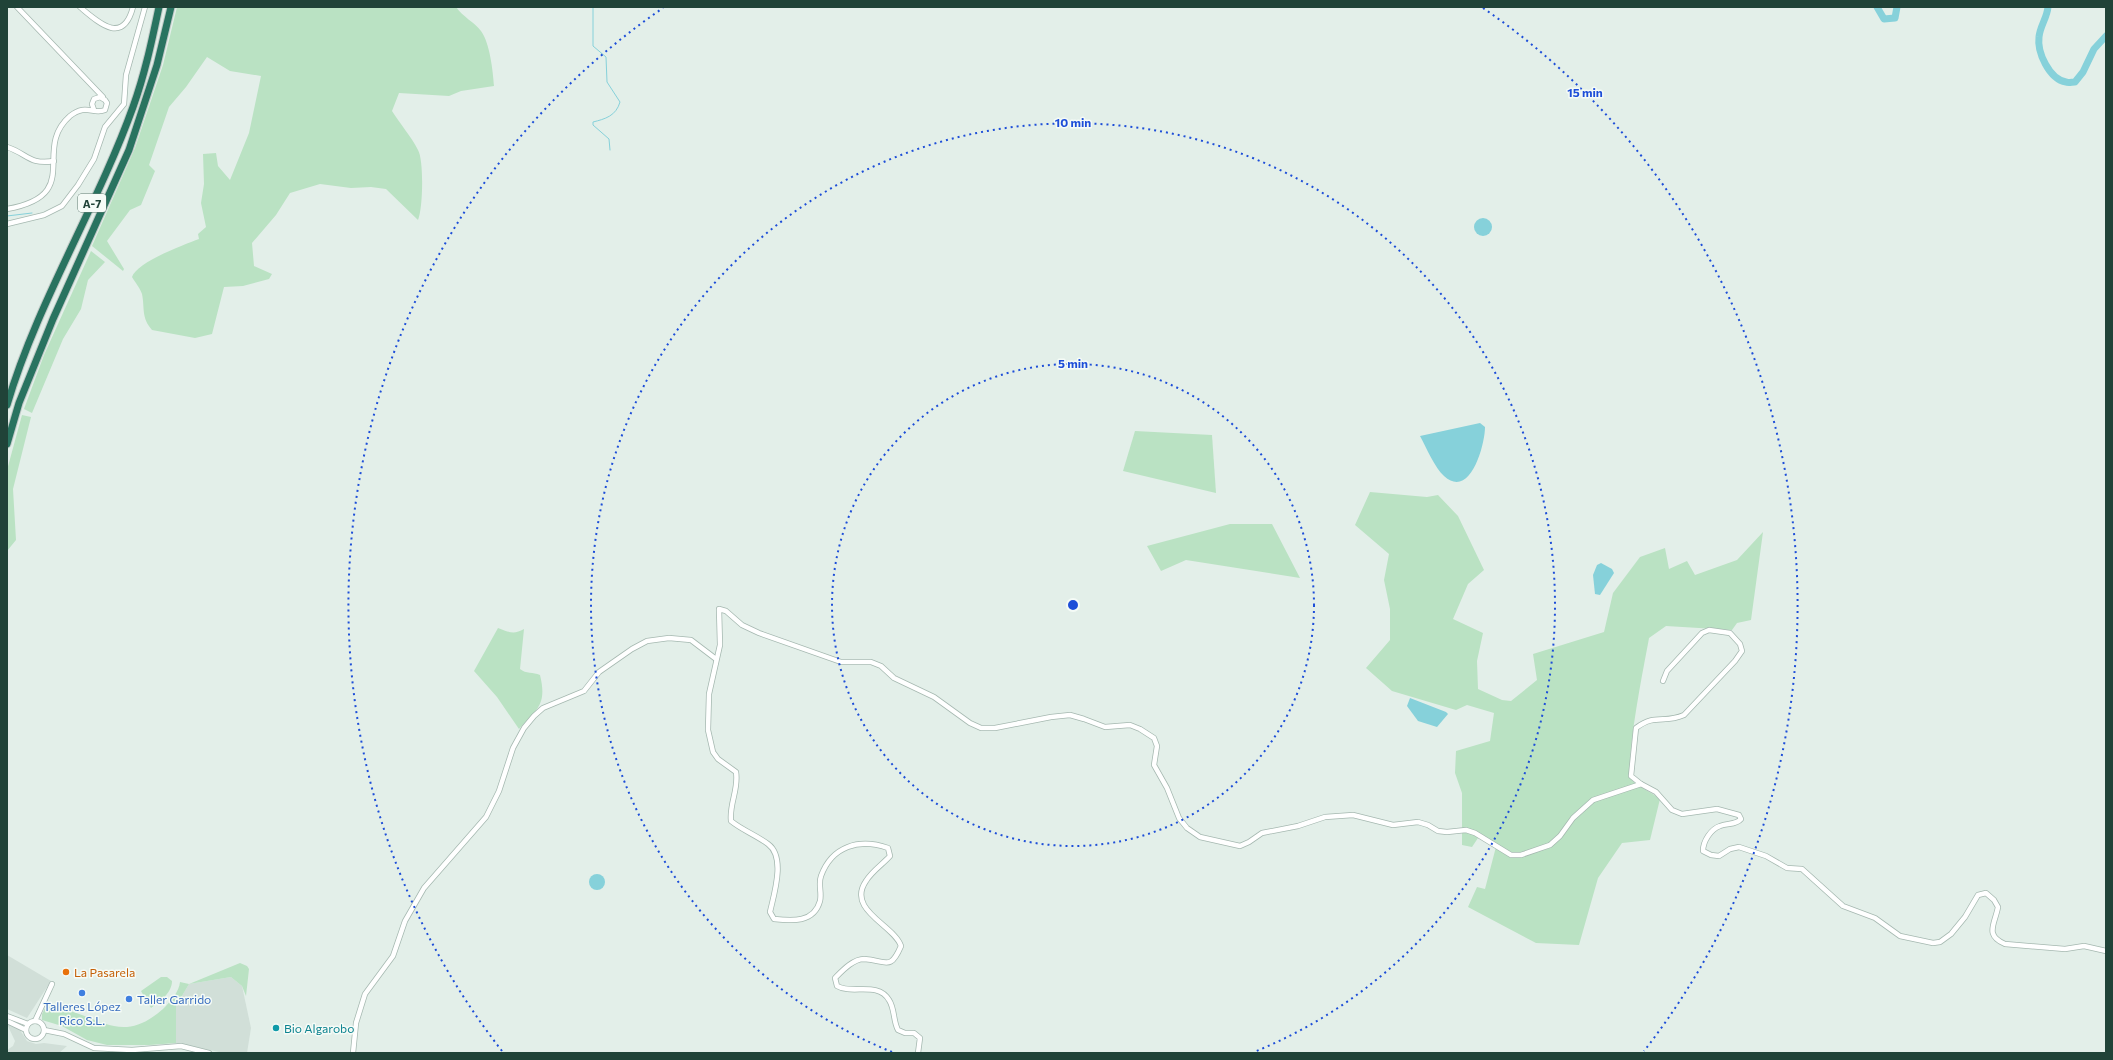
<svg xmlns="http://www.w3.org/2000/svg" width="2113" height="1060" viewBox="0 0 2113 1060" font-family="Commissioner,sans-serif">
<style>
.built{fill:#d1dfd8}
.green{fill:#bae2c3}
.water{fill:#86d1da}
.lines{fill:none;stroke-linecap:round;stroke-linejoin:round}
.stream{stroke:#86d1da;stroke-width:1}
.river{stroke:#86d1da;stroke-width:7}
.minor-casing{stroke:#a5b8b0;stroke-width:6}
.highway-casing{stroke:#c1cac7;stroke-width:9}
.minor{stroke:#fff;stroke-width:4.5}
.highway{stroke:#297360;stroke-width:7}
.ring{fill:none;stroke:#1d4ed8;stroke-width:2;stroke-dasharray:2 4}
.food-dot{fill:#e8710a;stroke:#f5fbf7;stroke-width:1.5}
.shop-dot{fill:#3f7fe0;stroke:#f5fbf7;stroke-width:1.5}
.culture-dot{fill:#0f9aa8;stroke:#f5fbf7;stroke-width:1.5}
.labels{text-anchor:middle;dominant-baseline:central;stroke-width:3;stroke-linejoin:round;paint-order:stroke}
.shield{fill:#f5fbf7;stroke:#607a71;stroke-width:1}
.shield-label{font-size:11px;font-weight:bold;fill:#204338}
.food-label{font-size:12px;fill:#c56008;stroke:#f5fbf7;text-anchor:start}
.shop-label{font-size:12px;fill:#366cbe;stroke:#f5fbf7;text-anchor:start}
.culture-label{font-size:12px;fill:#0d838f;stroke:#f5fbf7;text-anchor:start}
.centre{fill:#1d4ed8;stroke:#f5fbf7;stroke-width:2}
.ring-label{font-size:12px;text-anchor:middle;font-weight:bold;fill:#1d4ed8;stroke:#f5fbf7;stroke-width:3;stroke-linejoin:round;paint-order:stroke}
</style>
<rect width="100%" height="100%" fill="#e3efe9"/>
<g class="built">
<path d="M7 955 51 981 27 1018 7 1009Z"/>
<path d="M231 977 242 986 251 1028 247 1053H224L176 1043V1006L189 984Z"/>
<path d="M7 1024 20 1030 27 1041 36 1044 44 1043 67 1046 59 1053H7V1050L13 1046 15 1041Z"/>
</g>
<g class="green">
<path d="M177 7H456C463 17 474 22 481 31 490 43 493 72 494 86L461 91 449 96 399 93 392 111C400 124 411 136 418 150 424 160 423 209 418 220L386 189 371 187 351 188 320 184 290 193 276 215 252 243 254 266 272 274 269 279 243 286 224 287 212 334 195 338 152 330C141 317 145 309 142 294 140 288 135 282 132 277 137 262 183 245 199 239L198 234 206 227 201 203 204 184 203 154 216 153 218 166 230 180 249 133 261 76 230 71 207 57 186 87 169 107 149 165 155 171 141 205 130 210 107 241 124 269 123 271 92 246 135 148 163 65Z"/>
<path d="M91 251 105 262 88 280 81 309 63 339 32 413 24 409 44 355Z"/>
<path d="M22 415 31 417 13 489 16 540 7 551V470Z"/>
<path d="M1135 431 1212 435 1216 493 1123 471Z"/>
<path d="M1370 492 1427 497 1438 495 1458 516 1484 570 1468 584 1453 619 1483 633 1477 661 1478 689 1502 700 1511 701 1537 680 1533 654 1604 632 1613 593 1640 557 1665 548 1669 569 1687 561 1695 575 1737 560 1763 532 1751 620 1737 623 1732 630 1666 626 1649 638C1645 661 1624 764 1632 780 1635 785 1653 793 1660 799L1650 840 1622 843 1598 878 1579 945 1536 943 1468 907 1477 887 1485 889 1497 843 1478 838 1472 847 1462 845V793L1455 773 1456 751 1490 741 1494 713 1467 705 1456 710 1392 691 1366 668 1390 640V609L1384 580 1389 554 1355 525Z"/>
<path d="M1230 524H1272L1300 578 1186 560 1161 571 1147 546Z"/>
<path d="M498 628C508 632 514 635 524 629L520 669C526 674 533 672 540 675 547 704 538 709 519 729L497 697 474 671Z"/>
<path d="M240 963 247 966 249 969 246 996 242 986 231 977 189 984 176 1006V1043L149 1045H107L87 1040 62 1026 42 1020V1014L45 1008C51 1005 56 1007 63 1009 103 1019 123 1044 163 1009 171 1001 179 992 180 982L189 984Z"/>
<path d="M161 977H167L172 981C172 993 160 1001 151 1008L141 991Z"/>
</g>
<g class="water">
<circle cx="1483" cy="227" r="9"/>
<path d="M1480 423 1485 427C1485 445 1470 500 1444 476 1435 468 1426 447 1420 436Z"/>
<path d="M1601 563 1612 569 1614 573 1600 595 1595 594 1593 575 1597 565Z"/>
<path d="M1410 698 1446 712 1448 714 1437 727 1418 721 1407 706Z"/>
<circle cx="597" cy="882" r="8"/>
</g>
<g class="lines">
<g class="stream">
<path d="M593 7V46L606 57 607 82 620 102C616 116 605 119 593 122V125L609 139 610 150"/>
<path d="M7 216 32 213"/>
</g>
<g class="river">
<path d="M1877 7 1884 19 1895 18 1897 7"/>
<path d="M2048 7C2047 18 2040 26 2039 37 2037 52 2049 79 2066 82 2068 83 2072 82 2075 82L2083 72 2094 49 2106 36"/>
</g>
<g class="minor-casing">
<g id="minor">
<path d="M17 7 103 97"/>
<path d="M80 7C98 22 123 46 133 7"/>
<path d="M7 147C28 154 29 165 54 161"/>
<path d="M7 209C85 195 31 150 70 116 86 103 93 115 105 110L107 103 105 100 100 97 94 99 92 104 94 110"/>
<path d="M7 224 44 215 62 206 78 185 94 159 105 127 124 104 126 75 145 7"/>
<path d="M1663 681 1667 671 1702 633 1709 630 1730 633 1740 644 1742 651 1735 661 1684 715C1664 724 1656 713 1636 728L1631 776 1641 784 1656 792 1672 810 1682 814 1717 809 1739 815 1741 819C1736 825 1728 823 1720 826 1711 829 1703 841 1703 851L1711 855 1719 856 1730 849 1739 847 1766 856 1787 868 1802 869 1843 906 1875 918 1900 936 1933 943 1940 942 1951 934 1965 917 1978 895 1986 893 1994 900 1998 907C1995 924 1984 935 2005 944L2065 949 2084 946 2106 951"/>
<path d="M7 1016 28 1024"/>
<circle cx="35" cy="1030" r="9"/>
<path d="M7 1021 26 1030"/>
<path d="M35 1021 52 984"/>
<path d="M44 1030 64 1034 94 1048 132 1050 181 1046 209 1053"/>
<path d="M353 1053 356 1023 365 994 393 956 405 921 424 888 486 817 499 791 513 748 524 728 534 716 543 708 584 691 599 672 632 649 647 641 669 638 691 640 716 659"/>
<path d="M918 1053 920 1038 914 1033H905L898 1030C893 1021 895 1009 889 1000 878 981 852 995 837 986L835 978C842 971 853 959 864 959 886 960 890 972 901 946 894 925 846 910 866 881 872 871 883 864 890 856L888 848C859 838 832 846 821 876 818 884 822 893 820 901 814 923 792 921 774 919L770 912C774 894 786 857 768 844 756 835 742 830 731 821 729 804 739 789 736 772L718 759 713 752 708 730 709 694 720 645 719 609 726 611 742 625 759 633 841 662H871L881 666 894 678 934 697 970 723 981 728H995L1051 717 1070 715 1084 719 1105 727 1130 725 1140 729 1154 738 1157 746 1154 765 1167 788 1179 818 1187 828 1200 837 1240 846 1249 842 1262 833 1298 826 1325 817 1353 815 1393 825 1418 822 1428 825 1438 831 1447 832 1466 830 1475 833 1511 855H1521L1550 845 1560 836 1573 818 1593 800 1641 784"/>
</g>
</g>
<g class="highway-casing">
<g id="highway">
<path d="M7 405C37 303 97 207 133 107 145 74 152 40 159 7"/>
<path d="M7 444 19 403 53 319 129 150 157 65 171 7"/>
</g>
</g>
<use href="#minor" class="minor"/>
<use href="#highway" class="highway"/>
</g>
<g class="ring">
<circle cx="1073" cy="605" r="241"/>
<path d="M892 1052A482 482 0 1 1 1254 1052"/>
<path d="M502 1051A724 724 0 0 1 663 8M1483 8A724 724 0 0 1 1644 1051"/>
</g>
<circle class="food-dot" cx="66" cy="972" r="4"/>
<g class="shop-dot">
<circle cx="82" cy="993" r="4"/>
<circle cx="129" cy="999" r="4"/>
</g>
<circle class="culture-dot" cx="276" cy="1028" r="4"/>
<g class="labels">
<rect class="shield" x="78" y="194" width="28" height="18" rx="3"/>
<g class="shield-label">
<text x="92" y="203">A-7</text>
</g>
<g class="food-label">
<text x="74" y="972">La Pasarela</text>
</g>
<g class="shop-label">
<text x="137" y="999">Taller Garrido</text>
<text x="82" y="1006" text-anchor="middle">Talleres López<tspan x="82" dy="14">Rico S.L.</tspan></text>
</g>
<g class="culture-label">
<text x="284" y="1028">Bio Algarobo</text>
</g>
</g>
<circle cx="1073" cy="605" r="6" class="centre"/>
<g class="ring-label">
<text x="1585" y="97">15 min</text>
<text x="1073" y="127">10 min</text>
<text x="1073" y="368">5 min</text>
</g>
<rect width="2113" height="1060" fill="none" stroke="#204338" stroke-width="16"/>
</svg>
